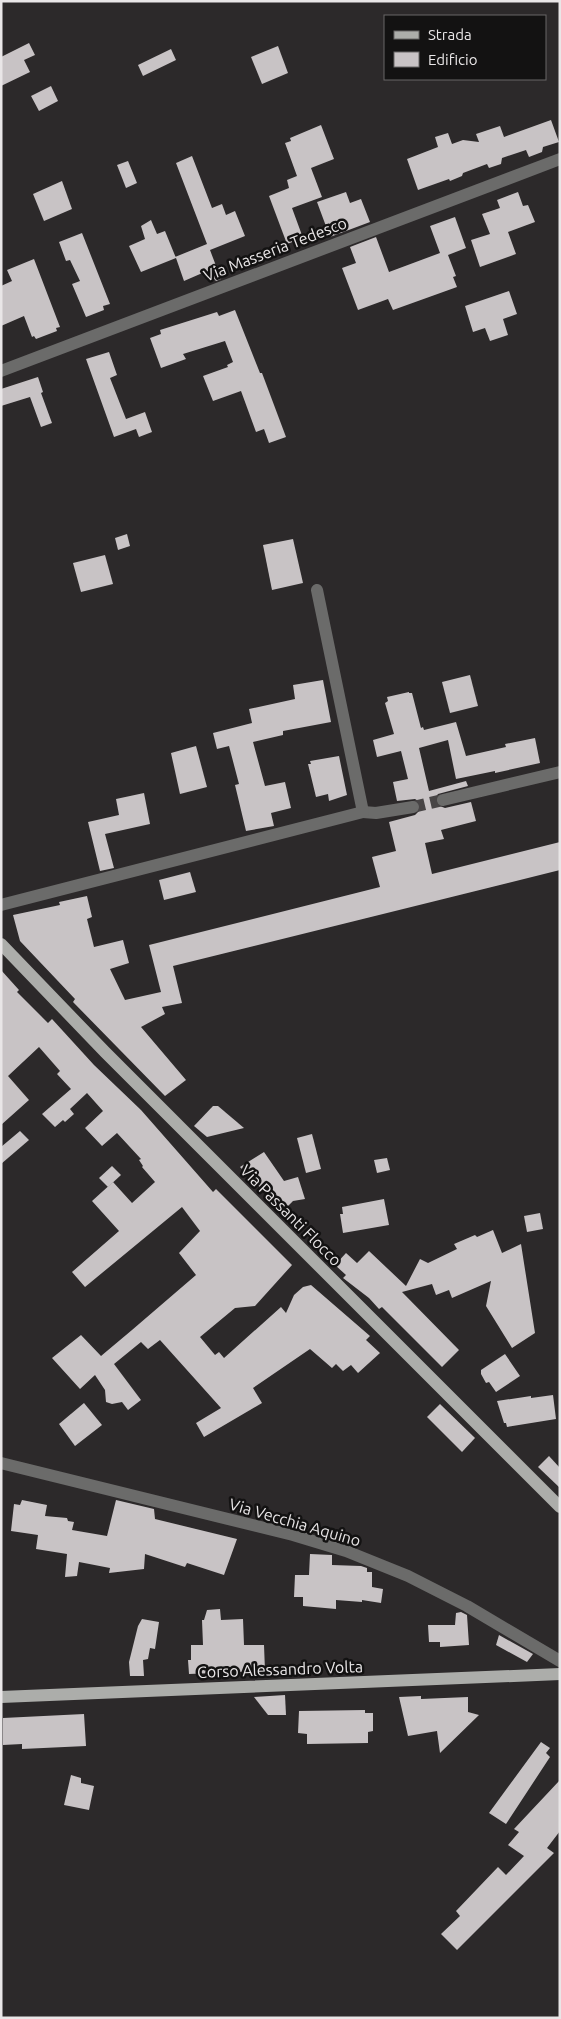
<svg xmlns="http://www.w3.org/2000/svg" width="561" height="2019" viewBox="0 0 561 2019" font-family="Ubuntu,sans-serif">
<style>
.building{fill:#c8c3c5}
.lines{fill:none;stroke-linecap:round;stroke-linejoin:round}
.minor-tunnel{stroke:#484546;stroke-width:12;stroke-dasharray:12 6;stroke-linecap:butt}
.minor{stroke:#6b6b6a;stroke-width:12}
.major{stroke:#acadaa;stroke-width:12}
.labels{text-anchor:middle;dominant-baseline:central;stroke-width:5;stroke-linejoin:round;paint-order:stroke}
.street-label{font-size:16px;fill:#e9e6e7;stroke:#131212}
</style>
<rect width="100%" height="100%" fill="#2c292a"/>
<g class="building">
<path d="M29 43 35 55 24 60 30 72 1 86V57Z"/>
<path d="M278 46 288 73 262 84 251 57Z"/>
<path d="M171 49 176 60 143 76 138 65Z"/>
<path d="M51 86 58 101 39 111 31 96Z"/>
<path d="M551 120 559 142 543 147 542 152 529 157 526 150 502 158 501 164 489 168 487 164 463 173 462 176 450 181 449 179 418 190 407 159 438 147 435 137 448 133 452 144 463 140 479 142 476 134 500 126 504 137Z"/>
<path d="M321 125 334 159 311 168 322 197 292 208 303 238 287 244 269 196 289 188 287 180 297 176 285 143 291 141 290 138Z"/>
<path d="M192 156 212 208 222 204 226 215 235 211 245 236 210 250 221 279 216 281 207 271 184 281 176 258 141 272 129 246 145 239 141 226 151 220 157 234 165 231 176 258 175 257 207 244 176 163Z"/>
<path d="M128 161 137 183 126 188 117 165Z"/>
<path d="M62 181 72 209 44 221 33 194Z"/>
<path d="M346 192 350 203 361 199 370 222 330 237 317 202Z"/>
<path d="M518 192 523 206 528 205 535 222 508 232 516 254 480 267 471 240 490 234 482 214 500 208 497 200Z"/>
<path d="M455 217 466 248 448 255 456 276 453 277 457 287 393 310 388 299 358 310 342 268 356 263 350 247 376 237 389 272 440 253 430 226Z"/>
<path d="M82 233 110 304 103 306 104 310 86 317 72 284 80 281 70 260 66 261 59 242Z"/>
<path d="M34 259 60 327 56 328 57 331 36 339 34 336 32 337 24 316 1 326V286L12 281 7 270Z"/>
<path d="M509 291 517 314 503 319 508 335 490 341 485 328 473 332 465 306Z"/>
<path d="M235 310 260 373H262L286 437 269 443 264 429 256 432 241 391 213 401 203 376 228 367 227 365 233 362 225 341 183 354 186 359 161 368 150 338 161 334 160 330 217 312 219 316Z"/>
<path d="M109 352 117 375 110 378 126 419 145 412 152 432 139 437 136 429 114 437 86 359Z"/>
<path d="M38 377 43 392 41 393 52 423 41 427 30 397 1 406V389Z"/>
<path d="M127 534 130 546 118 550 115 538Z"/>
<path d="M293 539 303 583 272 590 263 545Z"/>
<path d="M105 555 113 584 81 592 73 563Z"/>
<path d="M470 675 478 706 450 713 442 682Z"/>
<path d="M323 680 331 722 283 731V735L253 742 265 786 285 782 291 808 271 813 274 826 246 831 235 785 239 784 229 746 217 749 213 733 252 723 249 709 295 699 293 685Z"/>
<path d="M409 692V693H412L421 728 423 727 424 730 456 722 466 756 506 747 505 744 535 738 540 763 495 773V771L456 779 448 740 419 748 429 791 466 781 468 786 438 794 435 798 437 805 445 808 471 802 476 821 441 830 444 839 425 843 432 874 560 842V870L173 966 182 1003 162 1007 165 1014 141 1027 186 1080 165 1096 73 1002 75 999 20 941 13 915 60 905 59 902 87 896 92 917 87 919 94 947 123 940 129 963 110 969 125 1000 161 992 149 945 380 887 372 857 396 851 389 822 415 815 421 809 420 802 415 799 397 801 393 782 408 779 401 751 377 757 373 740 394 734 385 703 388 701 387 697Z"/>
<path d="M196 746 207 787 180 794 171 753Z"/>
<path d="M339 756 347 795 329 801 328 794 316 797 308 764H311L310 761Z"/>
<path d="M144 793 150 824 105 834 114 868 100 871 88 822 119 815 116 799Z"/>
<path d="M190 872 196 892 164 900 159 880Z"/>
<path d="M1 970 19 990 17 992 48 1023 52 1019 94 1065 141 1110 213 1192 216 1189 292 1265 255 1306 235 1308 200 1337 215 1355 219 1352 224 1358 281 1307 286 1313 294 1295 303 1287 311 1285 370 1336 366 1340 380 1353 358 1373 351 1365 343 1371 336 1364 332 1368 310 1349 253 1388 262 1403 204 1437 196 1423 221 1408 160 1340 148 1349 141 1342 114 1364 141 1400 128 1410 122 1402 112 1404 106 1402 105 1390 95 1375 80 1389 52 1358 81 1335 101 1356 132 1330 196 1275 179 1253 200 1231 182 1207 85 1287 72 1272 119 1231 92 1201 113 1182 132 1203 155 1182 142 1167 143 1166 139 1160 141 1159 117 1133 102 1146 85 1128 103 1111 87 1093 70 1109 74 1114 65 1122 63 1120 55 1127 42 1114 71 1089 57 1074 60 1071 39 1047 8 1076 29 1100 1 1125Z"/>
<path d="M213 1106H218L244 1128 207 1137 194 1126Z"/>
<path d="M20 1131 29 1140 1 1164V1147Z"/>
<path d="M312 1134 321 1169 306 1173 297 1138Z"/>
<path d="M264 1152 284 1181 298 1177 305 1199 293 1201 283 1211 240 1167Z"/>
<path d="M387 1158 390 1170 377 1173 374 1160Z"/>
<path d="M112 1166 121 1175 108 1187 99 1178Z"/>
<path d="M384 1199 389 1225 343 1233 340 1214H343L342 1207Z"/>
<path d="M540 1213 543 1229 527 1232 524 1216Z"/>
<path d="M493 1230 502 1253 521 1244 535 1333 512 1348 486 1306 491 1281 452 1298 449 1290 436 1295 432 1284 402 1292 459 1350 442 1367 382 1307 379 1309 369 1298 343 1278 346 1275 335 1265 346 1253 357 1263 369 1251 406 1286 420 1259 428 1263 457 1249 454 1244 475 1235 477 1237Z"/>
<path d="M505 1354 520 1376 496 1392 489 1382 486 1383 481 1374V1370Z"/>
<path d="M553 1395 556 1419 507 1427 506 1423H504L497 1401 531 1396V1398Z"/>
<path d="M84 1403 102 1425 75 1446 59 1424Z"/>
<path d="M440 1404 475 1438 462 1452 427 1417Z"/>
<path d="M549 1456 560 1468V1488L538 1467Z"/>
<path d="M22 1500 47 1505 45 1516 67 1518 68 1521 74 1522 72 1530 107 1536 116 1500 154 1509 155 1519 237 1539 224 1575 187 1563 185 1567 145 1554 144 1569 109 1573 110 1568 79 1562 77 1576 65 1577 67 1554 36 1549 38 1535 11 1531 14 1504 20 1505Z"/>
<path d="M310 1554 332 1555V1565L361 1566 367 1568V1572H372V1587L383 1589 381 1603 362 1600V1602L336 1600V1609L303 1606V1597H294L295 1575H309Z"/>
<path d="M220 1609 221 1620 243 1619 244 1645H264L265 1671 189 1674 188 1660H191V1645H203L202 1620H204L207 1610Z"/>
<path d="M461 1612 467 1615 469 1645 440 1647V1642H429L428 1625H455L456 1613Z"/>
<path d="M142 1619 159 1622 155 1649 150 1648 148 1659 143 1660 144 1676H130L129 1662 138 1626Z"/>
<path d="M499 1635 533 1654 527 1662 496 1645Z"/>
<path d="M285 1695 286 1715H268L254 1697Z"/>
<path d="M421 1696V1699L468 1697V1712L479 1715 440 1753 437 1731 408 1736 399 1697Z"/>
<path d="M365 1710V1713H373V1731L368 1732V1743L307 1744V1734L298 1733 299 1711Z"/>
<path d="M84 1714 86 1746 22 1749V1744L3 1745V1718Z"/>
<path d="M541 1742 550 1748 546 1753 550 1757 506 1824 489 1813Z"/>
<path d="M71 1775 81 1778V1783L94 1786 89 1810 64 1805Z"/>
<path d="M560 1780V1831L547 1848 554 1853 457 1950 441 1934 460 1916 456 1911 498 1867 506 1875 524 1856 508 1845 519 1832 514 1829Z"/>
</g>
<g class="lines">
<path class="minor-tunnel" d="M413 807 443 800"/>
<g class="minor">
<path d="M1 371 560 159"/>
<path d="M443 800 560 772"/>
<path d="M363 812 376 813 413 807"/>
<path d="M1 905 363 812 317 590"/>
<path d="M1 1463 293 1535 346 1551 408 1576 467 1606 560 1661"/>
</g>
<g class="major">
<path d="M1 944 105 1052 560 1507"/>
<path d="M1 1697 560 1674"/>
</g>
</g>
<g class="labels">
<g class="street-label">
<text transform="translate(275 249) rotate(-21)">Via Masseria Tedesco</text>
<text transform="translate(291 1215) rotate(45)">Via Passanti Flocco</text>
<text transform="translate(295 1522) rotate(16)">Via Vecchia Aquino</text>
<text transform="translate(280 1669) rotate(-2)">Corso Alessandro Volta</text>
</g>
</g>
<rect width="561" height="2019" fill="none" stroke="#e9e6e7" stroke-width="5"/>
<rect x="384" y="15" width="162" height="65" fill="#131212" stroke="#696767"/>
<rect x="394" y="31" width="25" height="8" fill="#acadaa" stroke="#696767"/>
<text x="428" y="40" font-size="15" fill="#e9e6e7">Strada</text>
<rect x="394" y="52" width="25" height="15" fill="#c8c3c5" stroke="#696767"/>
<text x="428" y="65" font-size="15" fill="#e9e6e7">Edificio</text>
</svg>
